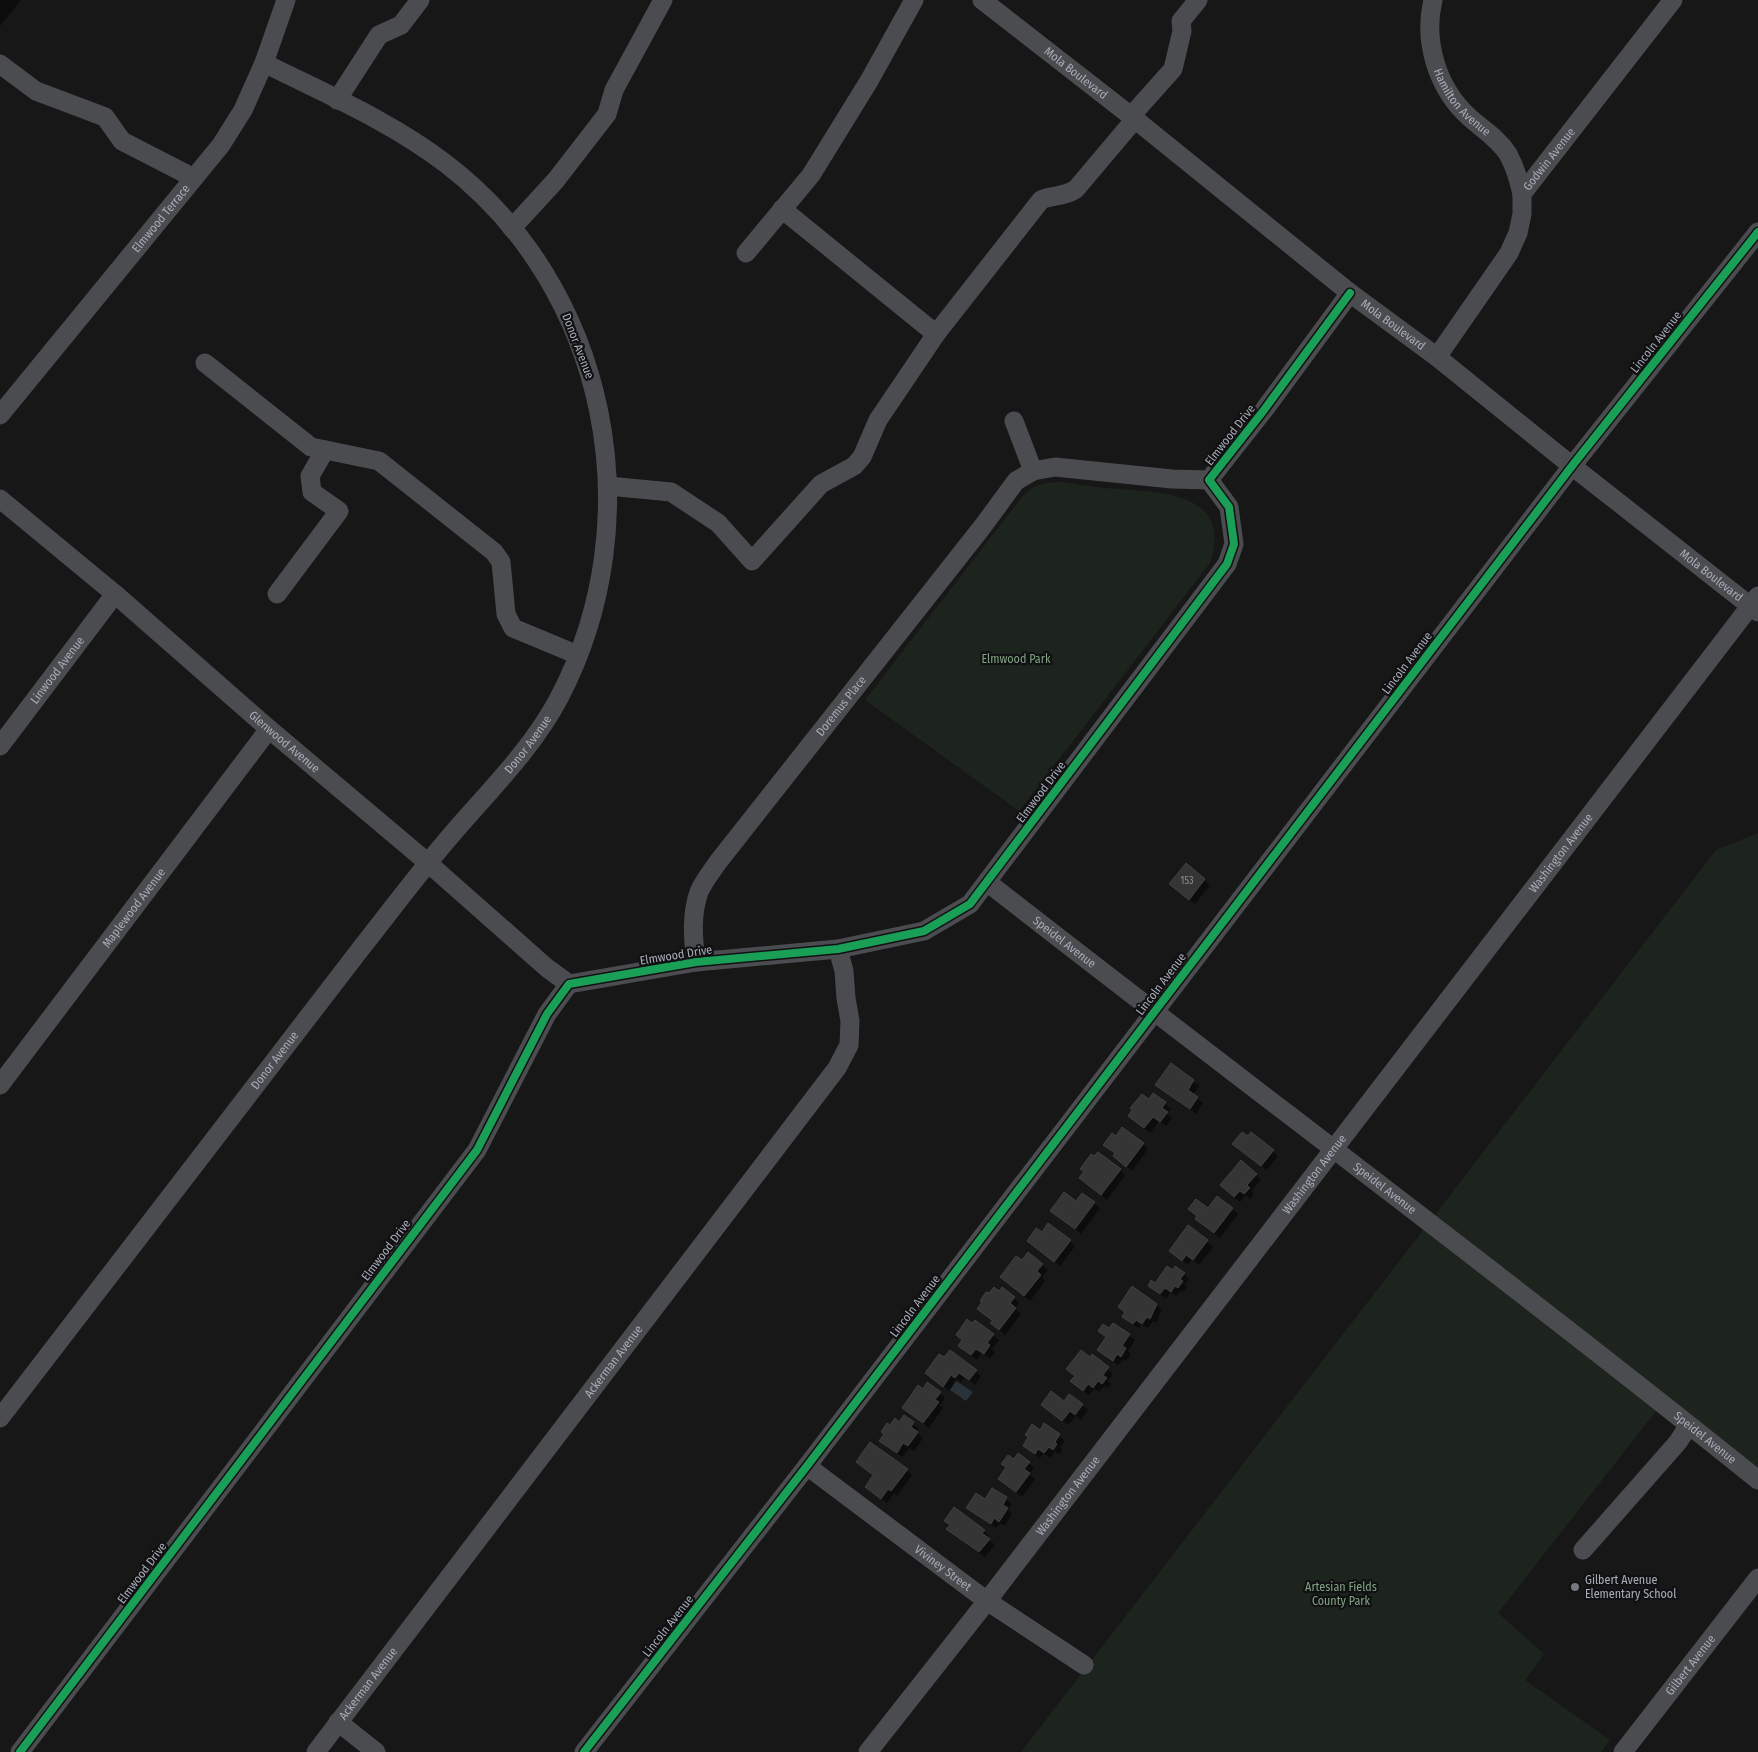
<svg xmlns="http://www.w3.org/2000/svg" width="1758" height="1752" viewBox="0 0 1758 1752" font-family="'Fira Sans Condensed',sans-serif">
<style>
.green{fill:#1d241e}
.water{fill:#2a3239}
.shadow{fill:#0007}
.building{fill:#353536;stroke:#3f4043}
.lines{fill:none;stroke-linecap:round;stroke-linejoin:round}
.minor{stroke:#4b4c50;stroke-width:19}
.cycleway-casing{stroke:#111113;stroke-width:11}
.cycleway{stroke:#1a9f57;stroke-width:8}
.poi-dot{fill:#757880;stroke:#111113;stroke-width:2}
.labels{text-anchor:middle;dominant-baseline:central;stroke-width:4.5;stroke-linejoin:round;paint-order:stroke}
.number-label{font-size:10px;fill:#8b8f98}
.street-label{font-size:12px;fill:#a8adb8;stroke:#111113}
.park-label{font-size:12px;fill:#7fa381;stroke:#111113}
.poi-label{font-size:12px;fill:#a8adb8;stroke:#111113;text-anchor:start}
</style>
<rect width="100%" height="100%" fill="#171717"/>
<g class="green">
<path d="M1062 482C1081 485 1100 488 1119 489 1167 493 1232 494 1210 563L1019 811 865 700 1022 497C1035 483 1044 483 1062 482Z"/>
<path d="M1758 833V1481L1660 1406 1498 1613 1544 1654 1525 1680 1610 1740 1601 1752H1021L1716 850Z"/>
</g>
<path class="water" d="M956 1381 973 1392 966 1401 950 1390Z"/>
<g class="shadow">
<path d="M0 0H21L0 26Z"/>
<path d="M1186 865 1210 885 1195 904 1176 889Z"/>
<path d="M1171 1065 1199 1086 1193 1095 1203 1103 1196 1114 1157 1085Z"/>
<path d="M1154 1095 1171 1109 1167 1114 1172 1118 1166 1126 1159 1121 1150 1133 1129 1116 1149 1101Z"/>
<path d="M1116 1138 1143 1144 1148 1149 1132 1171 1120 1161 1116 1154 1110 1150Z"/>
<path d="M1239 1149 1273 1151 1278 1156 1267 1170Z"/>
<path d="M1120 1170 1125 1175 1107 1200 1080 1178Z"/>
<path d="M1256 1175 1261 1180 1251 1191 1254 1194 1250 1199 1246 1195 1240 1202 1227 1190Z"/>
<path d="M1082 1194 1100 1208 1081 1234 1052 1211 1076 1202Z"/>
<path d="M1190 1209H1232L1238 1214 1220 1238 1202 1225 1197 1219 1198 1217Z"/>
<path d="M1189 1227 1213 1247 1199 1265 1192 1259 1188 1265 1176 1256Z"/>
<path d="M1042 1234 1070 1241 1075 1246 1060 1266 1029 1241Z"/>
<path d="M1029 1254 1048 1270 1042 1277 1045 1281 1030 1301 1007 1282Z"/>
<path d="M1173 1272 1184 1274 1189 1279 1185 1285 1187 1287 1184 1292 1181 1290 1176 1296 1171 1292 1166 1299 1149 1285H1155Z"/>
<path d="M989 1295 1014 1298 1019 1303 1015 1309 1021 1314 1005 1335 992 1323 994 1322 979 1309Z"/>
<path d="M1156 1305 1162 1310 1158 1316 1159 1318 1156 1323 1153 1321 1148 1328 1142 1324 1138 1328 1129 1322 1124 1317 1126 1313 1119 1307Z"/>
<path d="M1113 1324 1135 1340 1128 1351 1131 1354 1126 1361 1123 1359 1118 1365 1099 1350 1107 1338 1099 1331 1110 1330Z"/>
<path d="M993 1335 999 1340 992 1349 995 1352 990 1359 982 1353 977 1360 965 1351 963 1341Z"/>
<path d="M940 1355 976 1371 981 1376 975 1385 965 1377 961 1382 957 1379 949 1391 932 1378Z"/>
<path d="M1092 1356 1113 1374 1108 1381 1111 1384 1108 1388 1104 1386 1099 1392 1094 1389 1089 1395 1077 1386Z"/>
<path d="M923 1390 940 1393 945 1398 940 1405 943 1408 929 1428 904 1408Z"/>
<path d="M1064 1402 1082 1405 1088 1410 1081 1420 1076 1416 1068 1425 1042 1405Z"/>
<path d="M904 1417 919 1429 917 1432 923 1438 914 1451 909 1448 902 1457 881 1441 890 1427 900 1423Z"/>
<path d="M1045 1425 1065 1441 1060 1447 1062 1450 1059 1454 1055 1451 1050 1458 1044 1453 1040 1458 1024 1445 1040 1432Z"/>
<path d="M1014 1461 1029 1463 1034 1468 1029 1474 1035 1479 1022 1497 999 1479Z"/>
<path d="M858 1462 907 1470 912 1475 897 1496 894 1493 887 1503 866 1487 874 1476Z"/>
<path d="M993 1489 1012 1504 1008 1510 1012 1514 1005 1526 1000 1523 996 1528 968 1508 985 1501Z"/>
<path d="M945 1520 984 1531 989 1536 987 1538 995 1545 985 1557 953 1534 950 1526Z"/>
</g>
<g class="building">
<path d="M1186 863 1205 879 1189 900 1169 884Z"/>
<path d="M1171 1063 1194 1080 1188 1090 1198 1097 1190 1109 1155 1085Z"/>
<path d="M1153 1093 1166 1102 1162 1108 1168 1112 1160 1122 1153 1117 1144 1128 1128 1116 1132 1110 1130 1108 1142 1094 1149 1099Z"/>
<path d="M1122 1127 1144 1143 1126 1167 1113 1156 1115 1153 1103 1145 1112 1133 1116 1136Z"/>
<path d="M1242 1132 1248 1136 1251 1132 1274 1150 1261 1166 1232 1144Z"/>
<path d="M1098 1152 1121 1169 1101 1195 1079 1178 1084 1171 1080 1169 1091 1154 1094 1156Z"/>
<path d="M1241 1160 1257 1174 1247 1185 1250 1188 1244 1194 1240 1191 1234 1197 1220 1185Z"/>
<path d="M1064 1192 1076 1201 1082 1193 1095 1202 1075 1229 1050 1211Z"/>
<path d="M1217 1196 1233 1208 1214 1233 1195 1219 1197 1216 1188 1209 1196 1199 1208 1208Z"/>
<path d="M1048 1223 1071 1240 1054 1262 1027 1241 1036 1228 1042 1232Z"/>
<path d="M1188 1225 1208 1240 1193 1260 1186 1255 1182 1261 1169 1251Z"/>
<path d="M1028 1252 1043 1264 1037 1271 1041 1275 1024 1296 1000 1277 1016 1256 1022 1260Z"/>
<path d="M1167 1266 1173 1270 1175 1266 1185 1273 1180 1279 1183 1281 1178 1288 1175 1286 1171 1292 1165 1288 1160 1294 1148 1286 1151 1280 1155 1283Z"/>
<path d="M1132 1286 1157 1304 1150 1319 1147 1317 1142 1324 1136 1320 1133 1324 1122 1317 1125 1312 1118 1307Z"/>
<path d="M994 1287 999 1291 1002 1287 1015 1297 1010 1303 1016 1308 999 1330 990 1323 993 1321 977 1309 982 1302 980 1301 986 1292 989 1293Z"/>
<path d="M967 1319 972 1323 975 1320 994 1334 987 1343 990 1345 984 1354 976 1349 971 1355 958 1346 962 1340 956 1335Z"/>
<path d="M1113 1323 1130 1334 1122 1346 1126 1348 1121 1357 1117 1354 1113 1361 1097 1350 1106 1337 1098 1331 1103 1324 1109 1328Z"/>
<path d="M950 1350 977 1370 969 1380 959 1373 955 1378 951 1375 943 1387 925 1373 939 1354 944 1357Z"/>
<path d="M1081 1350 1090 1357 1092 1354 1109 1367 1103 1375 1107 1378 1102 1384 1098 1381 1093 1388 1088 1384 1083 1391 1070 1381 1075 1376 1066 1369Z"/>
<path d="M927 1382 941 1392 935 1400 939 1402 923 1423 902 1408 918 1385 923 1389Z"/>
<path d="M1051 1391 1064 1401 1069 1394 1083 1404 1075 1415 1070 1411 1062 1421 1041 1405Z"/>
<path d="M904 1415 914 1422 911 1427 918 1432 908 1446 903 1443 897 1453 879 1441 884 1434 881 1432 887 1423 890 1425 895 1418 899 1422Z"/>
<path d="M1044 1423 1060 1434 1055 1442 1057 1444 1053 1450 1049 1447 1044 1453 1038 1449 1035 1454 1023 1446 1028 1437 1025 1435 1032 1424 1040 1430Z"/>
<path d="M870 1442 908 1469 891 1491 888 1489 881 1499 865 1487 873 1475 856 1462Z"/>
<path d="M1018 1453 1030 1462 1024 1469 1030 1473 1016 1492 998 1479 1006 1467 1001 1464 1008 1455 1014 1459Z"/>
<path d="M992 1488 1007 1497 1003 1505 1008 1508 999 1522 994 1518 991 1524 966 1508 976 1493 985 1499Z"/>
<path d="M954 1507 985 1530 982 1533 990 1539 979 1552 946 1529 950 1525 944 1521Z"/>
</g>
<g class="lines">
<g class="minor">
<path id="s1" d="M982 0 1131 116 1350 293 1437 357 1572 466 1758 612"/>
<path id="s2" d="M1433 0C1423 41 1437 88 1469 117 1482 129 1498 138 1508 154 1515 167 1519 180 1522 194"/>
<path d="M0 64 36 91 105 117 122 141 194 178"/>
<path d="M337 100 379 35 401 25 420 0"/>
<path d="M1131 116 1173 69 1182 31 1181 21 1198 0"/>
<path d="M782 209 936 334"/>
<path d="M512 228 556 180 607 114 614 90 663 0"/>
<path d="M746 253 811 175 869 81 914 0"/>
<path id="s3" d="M1437 357 1509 253 1518 233 1522 214V194L1673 0"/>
<path d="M205 363 311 447 379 461 494 552 501 562 506 614 513 628 578 655"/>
<path id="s4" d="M0 415 221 145 243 110 264 63 286 0"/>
<path d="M1014 421 1033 471"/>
<path d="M608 486 671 492 718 523 752 561 821 484 854 466 862 457 878 420 936 334 1041 200C1052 195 1065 197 1076 189L1135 119"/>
<path id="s5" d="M0 499 115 594 269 729 427 862 547 968 569 984"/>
<path d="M277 594 339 511 312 492 310 476 325 450"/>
<path id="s6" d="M0 746 115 594"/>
<path id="s7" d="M987 882C1243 1082 1504 1276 1758 1480"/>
<path id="s8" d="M696 962C693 939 691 914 699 892 703 882 712 871 718 862L983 526 1016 481 1033 471 1055 467 1172 479 1209 480"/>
<path id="s9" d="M0 1085 269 729"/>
<path id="s10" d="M0 1418C120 1261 241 1104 362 947 392 909 421 870 453 833 490 790 532 749 559 698 653 518 608 287 445 163 390 121 326 94 264 63"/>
<path id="s11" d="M807 1466 987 1601 1084 1665"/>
<path d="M1583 1550 1678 1442 1689 1425"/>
<path d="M338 1722 376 1752"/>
<path d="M20 1752 477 1150 547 1014 569 984 696 962 838 949 924 931 970 904 1227 564 1234 544 1229 507 1209 480 1264 410 1350 293"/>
<path id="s12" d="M316 1752 837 1068 849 1045 850 1021 846 998 844 971 838 949"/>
<path d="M584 1752 807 1466 1572 466 1758 232"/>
<path id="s13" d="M868 1752 987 1601 1758 596"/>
<path id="s14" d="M1623 1752 1758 1578"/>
</g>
<g class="cycleway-casing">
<g id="cycleway">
<path d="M20 1752 477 1150 547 1014 569 984 696 962 838 949 924 931 970 904 1227 564 1234 544 1229 507 1209 480 1264 410 1350 293"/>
<path d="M584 1752 807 1466 1572 466 1758 232"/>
</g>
</g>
<use href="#cycleway" class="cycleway"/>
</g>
<circle class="poi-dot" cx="1575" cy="1587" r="5"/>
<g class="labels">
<g class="number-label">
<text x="1187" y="881">153</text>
</g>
<g class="street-label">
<text stroke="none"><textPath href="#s1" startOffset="119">Mola Boulevard</textPath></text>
<text stroke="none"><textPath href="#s2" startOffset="112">Hamilton Avenue</textPath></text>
<text stroke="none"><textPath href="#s3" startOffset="232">Godwin Avenue</textPath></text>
<text stroke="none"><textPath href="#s4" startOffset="254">Elmwood Terrace</textPath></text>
<text stroke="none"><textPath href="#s1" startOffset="524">Mola Boulevard</textPath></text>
<text transform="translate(1656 342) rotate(-52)">Lincoln Avenue</text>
<text transform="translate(578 346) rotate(69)">Donor Avenue</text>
<text transform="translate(1230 435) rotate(-52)">Elmwood Drive</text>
<text stroke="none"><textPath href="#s1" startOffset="929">Mola Boulevard</textPath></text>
<text transform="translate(1407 663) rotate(-53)">Lincoln Avenue</text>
<text stroke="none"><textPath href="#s6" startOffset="95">Linwood Avenue</textPath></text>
<text stroke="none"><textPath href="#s8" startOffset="305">Doremus Place</textPath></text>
<text stroke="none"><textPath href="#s5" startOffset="374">Glenwood Avenue</textPath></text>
<text stroke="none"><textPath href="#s10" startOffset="856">Donor Avenue</textPath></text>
<text transform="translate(1041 792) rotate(-53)">Elmwood Drive</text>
<text stroke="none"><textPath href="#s13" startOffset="1135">Washington Avenue</textPath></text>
<text stroke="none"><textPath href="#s9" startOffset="222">Maplewood Avenue</textPath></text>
<text stroke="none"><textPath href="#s7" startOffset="98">Speidel Avenue</textPath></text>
<text transform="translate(676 955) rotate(-9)">Elmwood Drive</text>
<text transform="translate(1161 984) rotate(-53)">Lincoln Avenue</text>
<text stroke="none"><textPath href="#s10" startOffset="451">Donor Avenue</textPath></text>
<text stroke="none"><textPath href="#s13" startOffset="730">Washington Avenue</textPath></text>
<text stroke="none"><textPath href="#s7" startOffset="502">Speidel Avenue</textPath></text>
<text transform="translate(386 1250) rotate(-53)">Elmwood Drive</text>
<text transform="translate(915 1306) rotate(-53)">Lincoln Avenue</text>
<text stroke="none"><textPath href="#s12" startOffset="491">Ackerman Avenue</textPath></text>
<text stroke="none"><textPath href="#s7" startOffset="908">Speidel Avenue</textPath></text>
<text stroke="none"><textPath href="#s13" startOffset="325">Washington Avenue</textPath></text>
<text stroke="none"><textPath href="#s11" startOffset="170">Viviney Street</textPath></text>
<text transform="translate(142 1573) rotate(-53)">Elmwood Drive</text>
<text transform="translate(668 1626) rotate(-52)">Lincoln Avenue</text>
<text stroke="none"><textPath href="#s14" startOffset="110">Gilbert Avenue</textPath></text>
<text stroke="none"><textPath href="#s12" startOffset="86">Ackerman Avenue</textPath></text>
</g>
<g class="park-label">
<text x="1016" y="659">Elmwood Park</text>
<text x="1341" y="1587">Artesian Fields<tspan x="1341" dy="14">County Park</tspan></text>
</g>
<g class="poi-label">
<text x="1585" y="1580">Gilbert Avenue<tspan x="1585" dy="14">Elementary School</tspan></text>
</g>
</g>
</svg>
